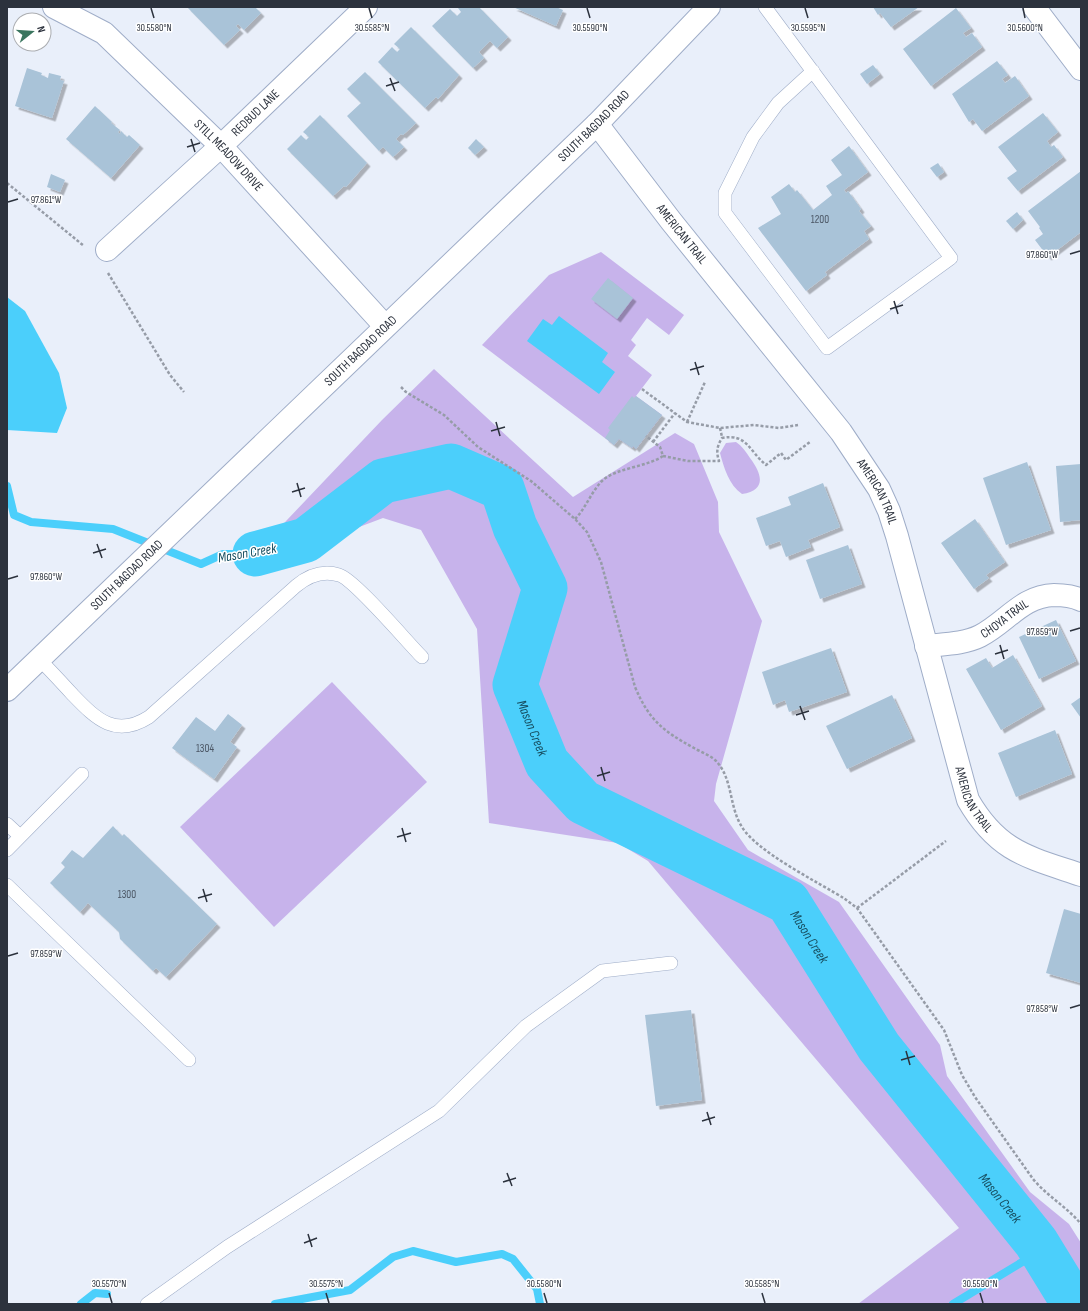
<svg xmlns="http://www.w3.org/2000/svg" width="1088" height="1311" viewBox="0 0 1088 1311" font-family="'Sofia Sans Condensed',sans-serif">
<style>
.green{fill:#c7b3eb}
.water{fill:#4bcffb}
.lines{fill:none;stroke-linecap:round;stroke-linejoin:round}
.stream{stroke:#4bcffb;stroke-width:8}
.river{stroke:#4bcffb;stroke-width:45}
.building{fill:#a9c3d8;filter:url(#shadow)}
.service-casing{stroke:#9fadc8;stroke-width:14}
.minor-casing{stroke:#9fadc8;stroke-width:24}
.secondary-casing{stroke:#9fadc8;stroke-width:24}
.path{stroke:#969ca7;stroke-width:2.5;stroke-dasharray:3 2;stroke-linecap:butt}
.service{stroke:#fff;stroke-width:13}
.minor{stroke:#fff;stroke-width:22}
.secondary{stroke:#fff;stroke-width:22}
.ticks{fill:none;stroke:#2c323d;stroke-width:1.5}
.labels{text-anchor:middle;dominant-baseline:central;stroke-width:3;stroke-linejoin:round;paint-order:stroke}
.number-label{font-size:11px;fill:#4b5664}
.street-label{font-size:13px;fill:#2c323d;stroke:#fff}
.water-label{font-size:14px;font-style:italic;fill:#174e60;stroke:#fff}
.ticks-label{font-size:10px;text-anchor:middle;fill:#2c323d;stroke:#fff;stroke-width:3;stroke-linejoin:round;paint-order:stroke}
</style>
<defs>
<filter id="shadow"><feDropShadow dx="3.5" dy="3.5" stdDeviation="0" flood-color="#0004"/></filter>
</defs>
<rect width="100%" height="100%" fill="#e9effa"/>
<g class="green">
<path d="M601 252 684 315 669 335 647 318 631 340 636 345 628 356 652 375 636 396 662 415 636 449 633 446 632 448 619 439 614 445 482 345 549 275Z"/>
<path d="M434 369 573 497 675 433 694 444 718 502 719 532 762 621 716 784 714 801 748 850 839 902 940 1045 947 1076 1030 1192 1069 1224 1081 1243V1304H858L959 1228 648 861 618 843 489 823 477 629 421 530 383 518 264 563 268 540 382 420Z"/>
<path d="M736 442C742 446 746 452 750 458 762 474 767 490 742 494 729 485 724 468 720 453L726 443Z"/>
<path d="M332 682 427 782 274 927 180 827Z"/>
</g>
<g class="water">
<path d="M7 297 25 311 59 373 67 408 57 433 7 430Z"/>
<path d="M559 316 608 353 602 362 615 372 599 394 527 341 543 319 552 325Z"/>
</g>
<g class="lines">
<g class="stream">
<path d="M7 486 14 515 31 522 113 529 201 564 223 554H255"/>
<path d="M81 1304 95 1293 107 1294"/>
<path d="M275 1304 350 1290 393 1257 413 1251 456 1262 502 1254 513 1259 537 1289 540 1304"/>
<path d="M953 1304 1042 1250"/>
</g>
<path class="river" id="s1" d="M255 554 306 540 383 481 451 466 502 488 515 527 545 588 515 685 547 763 583 802 788 902 879 1047 1036 1242 1074 1304"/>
</g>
<g class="building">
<path d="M187 7H255L261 13 244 30 238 24 236 26 240 30 224 45Z"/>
<path d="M459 7H479L508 37 497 48 490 41 479 52 484 58 473 68 432 26 450 9 457 16 461 12 458 8Z"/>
<path d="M513 7H556L563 10 556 26Z"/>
<path d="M873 7H919L891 27 880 13 878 15Z"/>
<path d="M956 8 971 28 963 33 966 37 972 33 982 47 931 86 903 49Z"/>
<path d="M411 27 459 75 438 99 436 97 425 108 378 62 392 47 397 52 400 49 394 44Z"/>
<path d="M997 61 1008 75 1002 79 1005 83 1015 76 1029 96 982 131 973 119 969 122 952 94Z"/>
<path d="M873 65 880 74 867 84 860 74Z"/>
<path d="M27 68 42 73 41 75 48 78 49 73 61 76 60 80 64 81 52 118 15 106Z"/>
<path d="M365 72 416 123 403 135 401 134 396 139 404 147 393 157 383 147 379 151 347 116 361 103 347 89Z"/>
<path d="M95 106 112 122 111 123 120 130 118 132 120 134 121 131 127 137 129 135 140 145 111 178 66 139Z"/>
<path d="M1043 113 1058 132 1047 141 1051 147 1054 145 1063 157 1018 191 1007 178 1017 171 998 147Z"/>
<path d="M320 115 367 163 346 187 344 186 333 196 287 149 301 135 306 140 309 137 303 132Z"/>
<path d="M476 139 484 147 475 155 468 148Z"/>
<path d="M849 146 868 172 844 190 846 193 848 191 861 209 859 211 871 226 864 231 869 239 825 272 827 275 806 291 758 228 781 214 771 197 789 184 795 192 797 190 813 210 832 195 826 186 842 175 831 160Z"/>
<path d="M938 163 944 172 937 177 930 168Z"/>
<path d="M1081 171V232L1048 257 1035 240 1043 234 1039 228 1040 227 1028 211Z"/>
<path d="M51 174 65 180 60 192 47 187Z"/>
<path d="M1017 212 1023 220 1013 229 1006 221Z"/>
<path d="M608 278 633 298 617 319 591 299Z"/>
<path d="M632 396 634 398 636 396 662 415 636 449 633 446 632 448 619 439 614 445 605 438 610 430 608 428Z"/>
<path d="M1027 462 1051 530 1006 545 983 478Z"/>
<path d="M1081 464V520L1060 522 1056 466Z"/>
<path d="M823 483 840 527 808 540 811 547 786 557 780 541 766 546 756 518 791 505 788 497Z"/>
<path d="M975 519 1005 562 986 575 989 578 974 589 941 543Z"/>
<path d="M848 545 862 584 820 599 806 560Z"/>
<path d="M1056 620 1076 661 1039 679 1019 637Z"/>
<path d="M831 648 847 692 789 712 785 700 773 705 762 672Z"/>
<path d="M1013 655 1042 706 1001 730 966 669 986 658 992 668Z"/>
<path d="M892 695 912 738 847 769 826 726Z"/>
<path d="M1081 697V718L1071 704Z"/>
<path d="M228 714 242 725 230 742 237 747 214 779 172 748 196 717 215 731Z"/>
<path d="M1055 730 1072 774 1016 797 998 753Z"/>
<path d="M113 826 122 836 124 834 217 924 166 977 156 968 153 971 120 939 119 932 88 903 80 912 50 883 65 867 61 863 72 850 83 858Z"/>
<path d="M1064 909 1081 914V983L1046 973Z"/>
<path d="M691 1010 702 1100 656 1106 645 1015Z"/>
</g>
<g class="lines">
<g class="service-casing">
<g id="service">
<path d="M765 7 951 258 827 348 725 213V193L753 137 778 103 813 71"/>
<path d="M39 659C51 671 62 683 73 695 97 720 116 738 149 717L296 586C308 576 323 570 339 575 354 579 407 642 422 657"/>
<path d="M7 824 20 836"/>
<path d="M7 850 82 774"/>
<path d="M7 885 189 1060"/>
<path d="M147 1304 227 1247 439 1111 526 1026 602 971 671 963"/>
</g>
</g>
<g class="minor-casing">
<g id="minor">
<path id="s2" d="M54 7 104 33 221 146 385 326"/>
<path d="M1034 7 1081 69"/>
<path id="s3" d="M597 124 671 221 841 432 879 489 889 511 897 536 968 800C998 852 1028 857 1081 875"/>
<path id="s4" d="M107 250 221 146 366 7"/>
<path id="s5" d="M926 646C944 644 964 644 980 636 1007 622 1022 596 1054 595 1063 595 1073 596 1081 600"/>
</g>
</g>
<g class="secondary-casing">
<g id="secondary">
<path id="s6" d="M7 690 597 124 709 7"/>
</g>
</g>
<g class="path">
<path d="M7 183 84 246"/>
<path d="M108 273 170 375 184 392"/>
<path d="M401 387 406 392 444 415 478 447 531 481 575 519 587 532 601 562 635 687C649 720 663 731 694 748 701 752 712 756 717 762 733 780 729 807 742 827 757 852 818 882 845 899L857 908 944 1030 962 1075 975 1097 1033 1179C1047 1196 1067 1207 1081 1224"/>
<path d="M642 389 687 422 720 428 754 425 779 428 798 425"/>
<path d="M687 422 705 382"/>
<path d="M720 428 722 437"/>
<path d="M653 442 675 413"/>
<path d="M663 456 688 461H719C716 452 717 446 722 438 747 433 749 451 766 465L781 453 786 460 810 442"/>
<path d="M575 519C586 508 591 492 602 481 615 468 647 467 663 456L660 447 646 436"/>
<path d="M857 908 946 841"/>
</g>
<use href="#service" class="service"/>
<use href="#minor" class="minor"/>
<use href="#secondary" class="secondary"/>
</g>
<path class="ticks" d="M151 8 154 18M369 8 372 18M587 8 590 18M805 8 808 18M1023 8 1025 18M390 78 395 91M386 86 399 82M191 139 195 152M187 147 200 143M8 202 18 199M1070 254 1080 251M894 301 898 314M890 309 903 305M695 362 699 375M690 370 704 366M496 422 500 436M491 431 505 427M297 483 301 497M292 492 305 488M97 544 102 558M93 553 106 549M8 579 18 576M1070 631 1080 628M1000 645 1004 659M995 654 1008 650M800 706 805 720M796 715 809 711M601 767 605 781M597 776 610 772M402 828 406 842M397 837 411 833M203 889 207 902M198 898 212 894M8 956 18 953M1070 1008 1080 1005M906 1051 910 1065M901 1060 915 1056M707 1112 711 1125M702 1121 715 1117M507 1173 512 1186M503 1182 516 1178M308 1234 312 1247M304 1243 317 1238M109 1293 112 1303M326 1293 329 1303M544 1293 547 1303M762 1293 765 1303M980 1293 983 1303"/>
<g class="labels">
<g class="number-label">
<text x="820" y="219">1200</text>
<text x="205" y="748">1304</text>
<text x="127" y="894">1300</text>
</g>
<g class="street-label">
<text stroke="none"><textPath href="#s4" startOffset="202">REDBUD LANE</textPath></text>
<text stroke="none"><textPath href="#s6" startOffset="814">SOUTH BAGDAD ROAD</textPath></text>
<text stroke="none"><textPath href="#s2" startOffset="231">STILL MEADOW DRIVE</textPath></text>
<text stroke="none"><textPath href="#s3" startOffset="139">AMERICAN TRAIL</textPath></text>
<text stroke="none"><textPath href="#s6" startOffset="490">SOUTH BAGDAD ROAD</textPath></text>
<text stroke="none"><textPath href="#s3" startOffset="463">AMERICAN TRAIL</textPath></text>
<text stroke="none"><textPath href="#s6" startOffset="166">SOUTH BAGDAD ROAD</textPath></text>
<text stroke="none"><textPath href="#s5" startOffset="85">CHOYA TRAIL</textPath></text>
<text stroke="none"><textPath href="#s3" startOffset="787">AMERICAN TRAIL</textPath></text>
</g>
<g class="water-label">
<text transform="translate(247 553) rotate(-10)">Mason Creek</text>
<text stroke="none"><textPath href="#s1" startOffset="532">Mason Creek</textPath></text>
<text stroke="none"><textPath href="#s1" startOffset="892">Mason Creek</textPath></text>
<text stroke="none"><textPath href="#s1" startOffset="1216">Mason Creek</textPath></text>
</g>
</g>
<g class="ticks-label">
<text x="154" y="31">30.5580°N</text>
<text x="372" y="31">30.5585°N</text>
<text x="590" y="31">30.5590°N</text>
<text x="808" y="31">30.5595°N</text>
<text x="1025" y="31">30.5600°N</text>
<text x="46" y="203">97.861°W</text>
<text x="1042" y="258">97.860°W</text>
<text x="46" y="580">97.860°W</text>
<text x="1042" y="635">97.859°W</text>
<text x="46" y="957">97.859°W</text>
<text x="1042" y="1012">97.858°W</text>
<text x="109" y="1287">30.5570°N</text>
<text x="326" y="1287">30.5575°N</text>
<text x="544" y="1287">30.5580°N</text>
<text x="762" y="1287">30.5585°N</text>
<text x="980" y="1287">30.5590°N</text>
</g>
<rect width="1088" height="1311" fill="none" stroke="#2c323d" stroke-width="16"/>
<g transform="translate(32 32) rotate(73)"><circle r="19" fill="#ffffff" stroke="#abadb1"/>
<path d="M0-3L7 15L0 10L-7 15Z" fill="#3a755e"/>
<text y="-6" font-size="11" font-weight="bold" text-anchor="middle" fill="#2c323d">N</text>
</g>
</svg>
